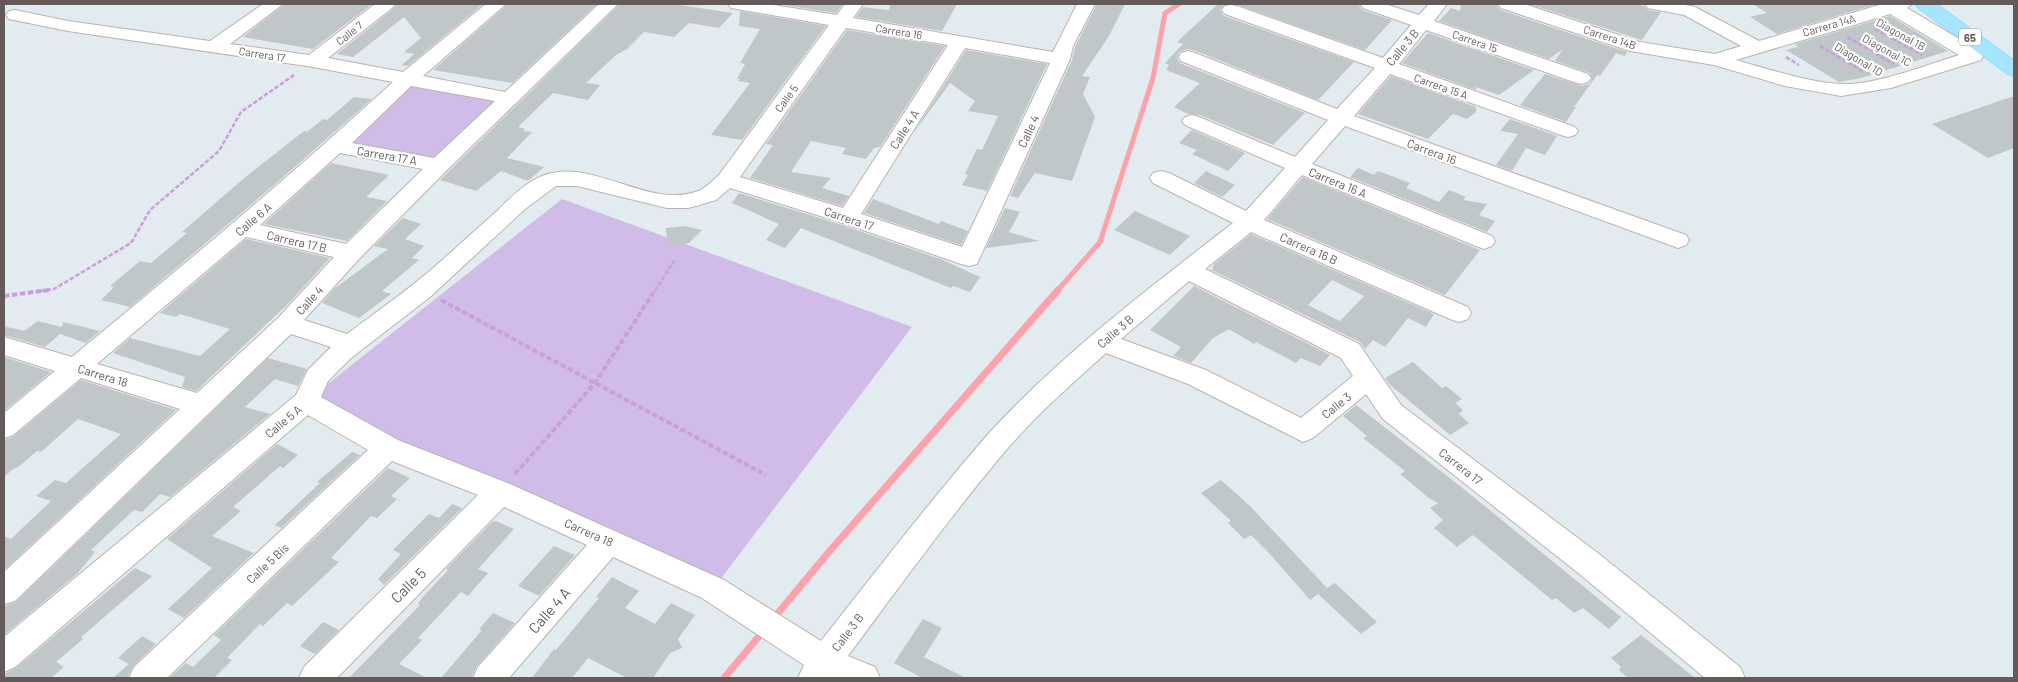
<svg xmlns="http://www.w3.org/2000/svg" width="2018" height="682" viewBox="0 0 2018 682" font-family="Barlow,sans-serif">
<style>
.green{fill:#d1bce9}
.lines{fill:none;stroke-linecap:round;stroke-linejoin:round}
.stream-far1{stroke:#ffa1aa;stroke-width:5}
.stream{stroke:#ffa1aa;stroke-width:7}
.building{fill:#bfc7c9;fill-rule:evenodd}
.minor-casing{stroke:#bbb3b3;stroke-width:2}
.primary-casing{stroke:#4cdcfd;stroke-width:1}
.path-far1{stroke:#cb9edc;stroke-width:2.5;stroke-dasharray:4.5 2;stroke-linecap:butt}
.path{stroke:#cb9edc;stroke-width:4;stroke-dasharray:5.5 2.5;stroke-linecap:butt}
.minor{fill:#fff;fill-rule:evenodd}
.primary{fill:#a6e4ff;fill-rule:evenodd}
.labels{text-anchor:middle;dominant-baseline:central;stroke-width:4.5;stroke-linejoin:round;paint-order:stroke}
.far-street-label{font-size:11px;fill:#645a5a;stroke:#fff}
.shield{fill:#fff;stroke:#928c8c;stroke-width:1}
.shield-label{font-size:11px;font-weight:bold;fill:#645a5a}
.street-label{font-size:12px;fill:#645a5a;stroke:#fff}
.near-street-label{font-size:15px;fill:#645a5a;stroke:#fff}
</style>
<rect width="100%" height="100%" fill="#e2ebef"/>
<g class="green">
<path d="M406 80 508 98 439 165 336 146Z"/>
<path d="M562 199 912 327 713 589 306 401Z"/>
</g>
<g class="lines">
<path class="stream-far1" d="M1057 291 1100 242 1153 78 1165 13 1179 4"/>
<g class="stream">
<path d="M773 619 828 553 1058 290"/>
<path d="M724 678 765 629"/>
</g>
</g>
<g class="building">
<path d="M285 4H372L313 49 243 37Z"/>
<path d="M397 4H483L408 66 402 65 414 54 404 52 421 38 404 17 353 57 337 54 393 9Z"/>
<path d="M508 4H597L512 83 433 70Z"/>
<path d="M620 4H673L733 13 719 28 689 23 674 37 644 32 627 49 616 55 586 83 600 85 588 100 553 93 518 127 525 129 523 131 532 132 507 158 544 167 528 181 501 171 476 191 440 180Z"/>
<path d="M777 4H843L836 13Z"/>
<path d="M890 4H957L942 31 856 17 863 7 889 10Z"/>
<path d="M1097 4H1125L1109 36 1082 76 1090 77 1083 94 1095 117 1072 181 1035 173 1018 198 1010 196 1072 60 1075 47Z"/>
<path d="M1218 4H1227L1224 5 1220 10 1224 16 1354 62 1318 100 1196 51 1187 49 1179 52 1177 58 1180 63 1305 113 1273 145 1200 115 1188 114 1174 107 1200 83 1166 70 1169 65 1165 63 1183 44 1177 42Z"/>
<path d="M1235 4H1358L1362 10 1392 20 1365 50Z"/>
<path d="M1461 4H1496L1500 10 1627 52 1625 56 1616 53 1600 76 1597 75 1574 107H1576L1566 122 1520 105 1545 74 1582 86 1589 84 1592 79 1590 73 1555 61 1563 49 1549 59 1439 21 1451 8 1460 11Z"/>
<path d="M1529 4H1636L1644 6 1648 10 1661 12 1642 40Z"/>
<path d="M1753 4H1871L1873 5 1777 34 1750 17 1767 13Z"/>
<path d="M740 11 826 26 742 140 711 135 750 83 738 81 740 79H737L745 64 740 63 760 29 739 26Z"/>
<path d="M1890 16 1948 51 1861 78 1839 82 1786 50 1798 47 1795 44Z"/>
<path d="M847 30 945 46 880 147 874 148 866 159 842 154 846 148 811 141 791 172 831 178 822 188 849 196 842 206 750 178 773 145 766 144Z"/>
<path d="M1428 33 1534 70 1499 95 1476 87V90L1402 63Z"/>
<path d="M966 50 1047 64 987 191 962 185 968 175 965 174 977 149 982 150 998 116 968 111 975 101 950 83 913 134Z"/>
<path d="M1391 76 1476 107V112L1467 119 1453 114 1428 139 1358 114Z"/>
<path d="M2014 96V148L1988 158 1932 124Z"/>
<path d="M354 97 372 99 273 186 130 307 101 300 114 287 110 286 140 261 151 263 187 233 182 232 243 179 304 131 307 132 323 119 327 120Z"/>
<path d="M1510 119 1557 136 1545 155 1526 148 1512 171 1496 165 1518 134 1500 131Z"/>
<path d="M1192 130 1245 153 1228 171 1192 154 1197 150 1179 143Z"/>
<path d="M331 163 389 175 366 197 387 201 347 241 264 224Z"/>
<path d="M1358 168 1374 175 1378 171 1410 183 1406 188 1439 202 1449 190 1466 197 1463 200 1487 204 1479 215 1495 221 1487 232 1350 177Z"/>
<path d="M1206 171 1235 185 1222 197 1194 183Z"/>
<path d="M1303 177 1475 248 1480 250 1445 295 1267 219Z"/>
<path d="M739 193 839 224 943 260 980 277 970 292 953 286 951 288 801 228 785 248 766 240 779 224 732 203Z"/>
<path d="M873 199 939 224 941 221 968 231 961 245 864 213Z"/>
<path d="M1005 208 1020 212 1009 232 1039 241 986 248Z"/>
<path d="M1135 211 1190 236 1170 255 1114 230Z"/>
<path d="M403 218 421 224 405 239 424 246 412 258 419 260 382 291 391 294 359 318 322 303 334 289 388 249 374 246Z"/>
<path d="M684 226 702 230 689 243 677 246 667 243 666 228Z"/>
<path d="M1251 234 1434 314 1426 327 1408 318 1385 347 1373 340 1365 349 1360 342 1212 270 1214 264ZM1332 280 1364 296 1340 321 1308 305Z"/>
<path d="M246 239 330 258 289 303 196 391 182 387 185 377 113 353 130 338 200 356 230 329 180 314 176 317 160 313Z"/>
<path d="M1194 286 1330 355 1320 366 1301 358 1296 363 1256 342 1254 344 1229 329 1213 338 1191 363 1174 356H1173L1181 347 1150 330Z"/>
<path d="M38 321 62 327 63 322 100 331 86 343 60 334 45 347 4 335V326L24 331Z"/>
<path d="M4 357 51 372 4 411Z"/>
<path d="M268 358 307 369 298 386 275 379 245 407 270 414 170 497 160 494 142 512 134 510 91 550 95 552 78 573 4 635V606L16 602Z"/>
<path d="M1413 362 1442 388 1446 386 1462 399 1455 403 1463 410 1459 414 1469 423 1450 435 1389 384 1385 378Z"/>
<path d="M81 380 176 410 4 570V536L11 539 51 501 36 496 55 480 66 483 121 434 78 419 41 452 37 451 17 468H14L4 477V440L14 436Z"/>
<path d="M1356 405 1460 486 1621 617 1609 629 1583 608 1574 613 1556 598 1552 600 1473 535 1457 547 1434 528 1443 520 1430 508 1438 503 1429 498 1400 474 1405 471 1363 438 1367 436 1343 416Z"/>
<path d="M277 444 298 455 283 468 280 466 233 507 241 511 212 536 254 553 184 618 168 609 212 568 167 539Z"/>
<path d="M352 452 360 455 281 528 275 525 320 483 317 482Z"/>
<path d="M388 468 410 478 391 496 397 499 377 518 371 516 331 558 339 562 292 606 287 603 263 626 260 624 227 658 232 660 214 678H169L186 663 193 667 221 640 214 635Z"/>
<path d="M1221 480 1251 507 1327 588 1322 591 1335 583 1377 622 1361 634 1318 594 1310 600 1270 554 1251 535 1244 539 1228 523 1231 521 1201 493Z"/>
<path d="M452 504 462 508 384 585 378 579 401 554 393 550 429 514 439 518Z"/>
<path d="M496 521 514 529 478 569 488 573 468 596 461 592 418 638 422 640 399 664 427 678H349L420 605 418 604 422 598 448 570 446 569 492 522Z"/>
<path d="M554 546 575 555 539 596 518 586Z"/>
<path d="M135 568 152 576 81 637 83 639 56 662 64 667 51 678H4V674L16 668Z"/>
<path d="M612 577 639 591 625 608 655 624 671 603 695 615 678 639 682 648 670 653 653 678H627L588 658 572 678H532L554 649 556 650 599 598 596 597Z"/>
<path d="M493 613 515 623 477 666 471 678H441L482 630 479 629Z"/>
<path d="M923 619 942 628 924 657 966 678H922L894 663Z"/>
<path d="M323 622 339 630 315 654 300 646Z"/>
<path d="M1641 635 1664 653 1695 678H1628L1619 670 1621 667 1611 658Z"/>
<path d="M142 636 156 644 133 666 127 678H113L129 664 118 658Z"/>
</g>
<g class="lines">
<g class="minor-casing">
<g id="minor">
<path d="M263 4H283L230 44 309 55 375 4H395L392 8 328 58 403 72 486 4H506L423 76 505 92 599 4H618L447 170 359 259 304 320 347 334C379 310 411 288 440 262 459 245 478 228 497 211 510 198 525 183 542 176 592 156 648 210 698 191 706 188 713 180 719 175L829 25 737 9 731 8 728 4H767L837 15 845 4H863L853 18 1053 52 1077 4H1095L1073 46 1070 59 977 264 969 266 961 264 840 222 730 188 716 200 696 206 688 208H667L577 186H556L525 209 430 297 351 358 328 381 321 397 398 440 510 484 724 580 821 641C861 590 900 540 941 490 957 471 973 451 990 432 1062 354 1149 288 1233 223L1153 183 1150 178 1153 173 1161 171 1169 173 1246 211 1285 168 1185 125 1182 121 1185 117 1192 115 1199 117 1295 157 1328 120 1181 61 1179 57 1181 53 1188 51 1195 53 1337 109 1375 68 1225 14 1222 10 1225 6 1231 5 1237 6 1383 58 1411 25 1363 8 1360 4H1385L1419 15 1429 4H1447L1434 21 1588 74 1591 78 1588 82 1581 84 1574 82 1426 30 1399 64 1575 127 1578 131 1575 135 1568 137 1561 135 1390 74 1354 116 1686 235 1689 240 1686 245 1678 248 1670 245 1345 126 1312 164 1492 236 1495 241 1492 246 1484 249 1476 246 1302 175 1264 220 1468 307 1471 313 1468 319 1459 322 1450 319 1251 232 1205 269 1359 344 1401 405 1599 554 1740 667 1745 678H1705L1577 572 1383 419 1366 394 1313 438 1303 442 1188 384 1106 353C1072 384 1037 414 1008 448 951 515 900 586 848 656L875 667 880 678H798L804 665 702 598 613 557 509 678H473L478 667 587 545 504 507 337 678H299L304 667 478 495 392 461 167 678H129L134 667 368 450 308 415 15 667 4 672V637L296 395 308 370 331 347 291 334 15 601 4 604V572L180 409 81 378 13 435 4 438V413L55 371 4 355V337L72 357C181 267 289 178 393 82L313 67 68 31 9 19 6 15 9 11 15 10 68 21 210 41ZM846 28 948 45 843 208 740 177ZM965 48 1050 63 962 247 861 214ZM411 86 495 101 434 158 352 143ZM340 153 423 169 346 244 260 225ZM246 237 334 257 278 318 197 393 97 364ZM1189 281 1341 358 1353 376 1301 418 1206 370 1121 339Z"/>
<path d="M1498 4H1524L1640 42 1715 54 1741 46 1684 15 1648 8 1645 4H1680L1695 7 1759 41 1879 5 1878 4H1912L1907 8 1981 52 1983 56 1981 60 1891 88 1841 96 1785 86 1714 65 1630 51 1501 8ZM1890 14 1959 55C1926 65 1874 86 1840 84 1807 82 1768 69 1736 60Z"/>
</g>
</g>
<g class="primary-casing">
<path id="primary" d="M1915 4H1937L2014 60V76L2007 74 1918 8Z"/>
</g>
<g class="path-far1">
<path d="M1875 29 1922 55"/>
<path d="M1847 37 1894 64"/>
<path d="M1820 46 1862 71"/>
<path d="M1786 57 1799 65"/>
<path d="M40 291 54 289 131 243 150 210 219 151 241 112 294 75"/>
<path d="M655 291 674 261"/>
</g>
<g class="path">
<path d="M4 296 49 290"/>
<path d="M441 300 766 475"/>
<path d="M515 474 595 383 655 290"/>
</g>
<use href="#minor" class="minor"/>
<use href="#primary" class="primary"/>
</g>
<g class="labels">
<g class="far-street-label">
<text transform="translate(1829 25) rotate(-16)">Carrera 14A</text>
<text transform="translate(899 31) rotate(9)">Carrera 16</text>
<text transform="translate(349 33) rotate(-38)">Calle 7</text>
<text transform="translate(1901 34) rotate(29)">Diagonal 1B</text>
<text transform="translate(1610 37) rotate(18)">Carrera 14B</text>
<text transform="translate(1475 41) rotate(19)">Carrera 15</text>
<text transform="translate(1887 50) rotate(29)">Diagonal 1C</text>
<text transform="translate(262 54) rotate(9)">Carrera 17</text>
<text transform="translate(1859 59) rotate(31)">Diagonal 1D</text>
<text transform="translate(1441 86) rotate(19)">Carrera 15 A</text>
<text transform="translate(786 98) rotate(-54)">Calle 5</text>
</g>
<rect class="shield" x="1959" y="28.5" width="22" height="17" rx="4"/>
<g class="shield-label">
<text x="1970" y="37">65</text>
</g>
<g class="street-label">
<text transform="translate(1402 47) rotate(-50)">Calle 3 B</text>
<text transform="translate(904 129) rotate(-58)">Calle 4 A</text>
<text transform="translate(1028 131) rotate(-65)">Calle 4</text>
<text transform="translate(1432 151) rotate(20)">Carrera 16</text>
<text transform="translate(387 155) rotate(10)">Carrera 17 A</text>
<text transform="translate(1338 182) rotate(22)">Carrera 16 A</text>
<text transform="translate(849 218) rotate(18)">Carrera 17</text>
<text transform="translate(253 219) rotate(-41)">Calle 6 A</text>
<text transform="translate(297 241) rotate(13)">Carrera 17 B</text>
<text transform="translate(1309 248) rotate(24)">Carrera 16 B</text>
<text transform="translate(309 300) rotate(-48)">Calle 4</text>
<text transform="translate(1115 331) rotate(-41)">Calle 3 B</text>
<text transform="translate(103 375) rotate(17)">Carrera 18</text>
<text transform="translate(1336 405) rotate(-39)">Calle 3</text>
<text transform="translate(283 421) rotate(-40)">Calle 5 A</text>
<text transform="translate(1461 466) rotate(38)">Carrera 17</text>
<text transform="translate(589 532) rotate(24)">Carrera 18</text>
<text transform="translate(267 563) rotate(-43)">Calle 5 Bis</text>
<text transform="translate(847 632) rotate(-53)">Calle 3 B</text>
</g>
<g class="near-street-label">
<text transform="translate(408 585) rotate(-45)">Calle 5</text>
<text transform="translate(549 610) rotate(-49)">Calle 4 A</text>
</g>
</g>
<rect width="2018" height="682" fill="none" stroke="#645a5a" stroke-width="10"/>
</svg>
